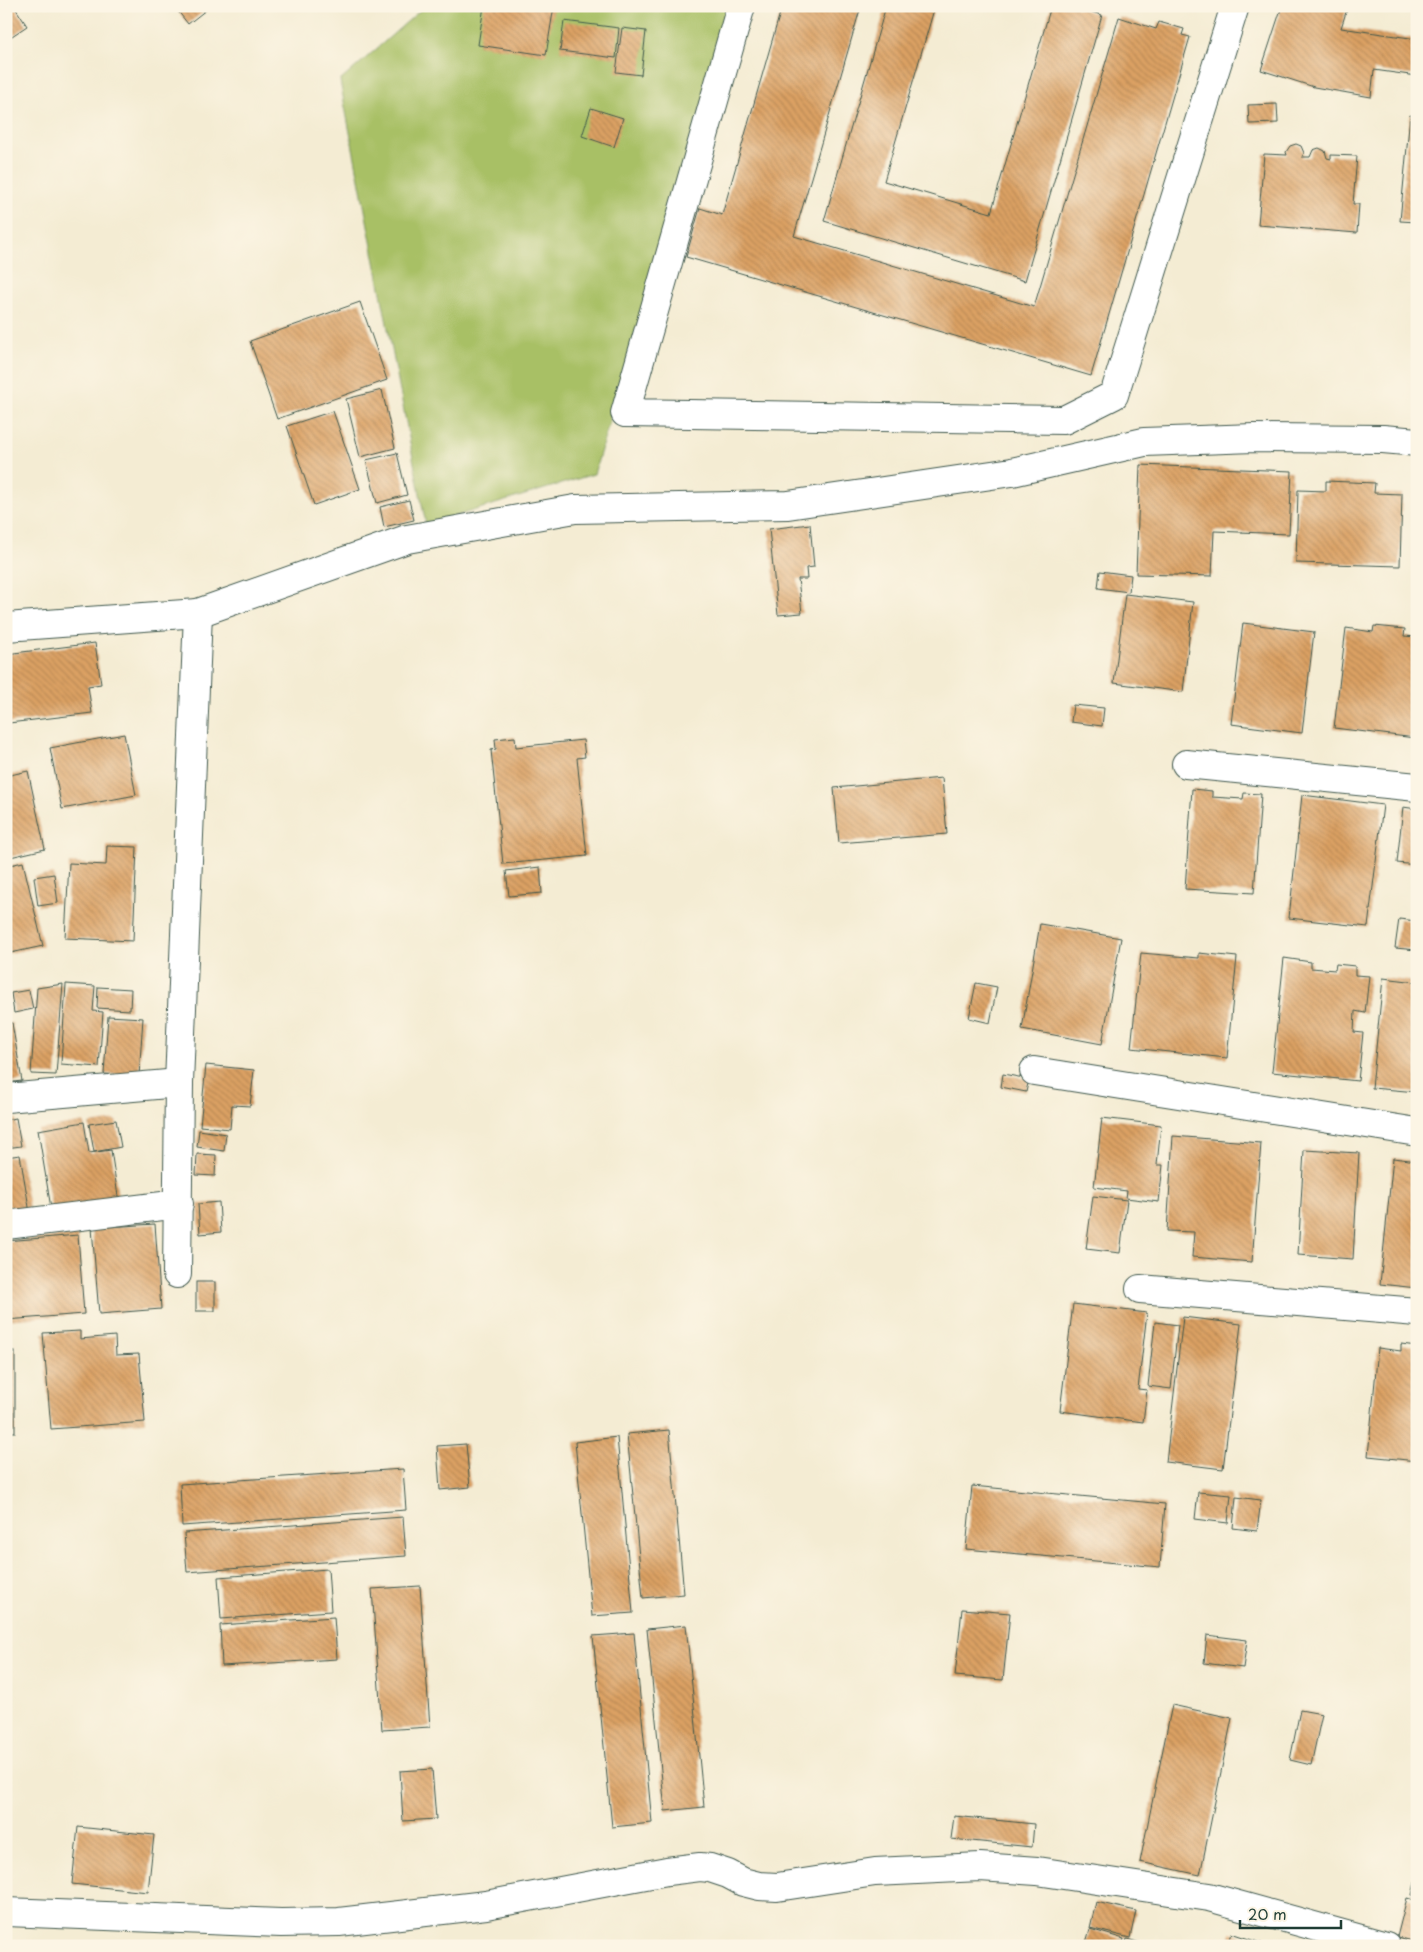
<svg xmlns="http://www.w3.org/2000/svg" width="1423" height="1952" viewBox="0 0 1423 1952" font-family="'Playpen Sans',sans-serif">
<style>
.grass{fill:#a8c065;stroke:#647e4c}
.building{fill:url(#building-back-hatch)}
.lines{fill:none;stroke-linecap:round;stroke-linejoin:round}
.minor-casing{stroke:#3f574c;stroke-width:30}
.minor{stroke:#fff;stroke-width:28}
</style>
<defs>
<pattern id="building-back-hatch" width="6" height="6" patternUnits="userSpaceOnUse" patternTransform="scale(1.25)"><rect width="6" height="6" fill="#dca163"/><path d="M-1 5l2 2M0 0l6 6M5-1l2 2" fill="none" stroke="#b28452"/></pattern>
</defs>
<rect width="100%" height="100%" fill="#fcf5e5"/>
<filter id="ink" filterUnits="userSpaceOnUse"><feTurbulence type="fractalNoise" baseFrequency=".02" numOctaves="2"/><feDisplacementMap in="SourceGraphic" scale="10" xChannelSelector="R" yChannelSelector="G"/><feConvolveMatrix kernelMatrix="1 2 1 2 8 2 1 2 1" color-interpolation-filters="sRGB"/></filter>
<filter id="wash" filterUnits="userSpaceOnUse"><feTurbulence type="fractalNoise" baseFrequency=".0096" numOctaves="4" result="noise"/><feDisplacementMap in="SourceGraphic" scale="20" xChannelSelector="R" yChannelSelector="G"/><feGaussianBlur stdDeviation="1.12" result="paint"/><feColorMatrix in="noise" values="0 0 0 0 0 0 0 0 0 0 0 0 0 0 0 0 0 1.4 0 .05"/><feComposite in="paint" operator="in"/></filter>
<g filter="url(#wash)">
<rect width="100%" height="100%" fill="#f4ecd3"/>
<path class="grass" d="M425 6H731L594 474 426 525 340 81Z"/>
<g id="blocks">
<g class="building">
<path d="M6 6H14L27 26 6 40Z"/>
<path d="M174 6H211L188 24Z"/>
<path d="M484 6H554L546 55 478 45Z"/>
<path d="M782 6H861L794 236 1034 307 1119 17 1156 29 1159 22 1184 29 1182 35 1190 37 1091 376 686 257 700 208 722 215Z"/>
<path d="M886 6H935L884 181 991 213 1051 6H1071L1102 15 1025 281 824 221Z"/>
<path d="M1282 6H1348L1341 28 1417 39V76L1374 70 1371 97 1314 87 1261 70Z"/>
<path d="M564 21 619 28 616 58 560 51Z"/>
<path d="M622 28 646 31 641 75 616 72Z"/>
<path d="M1277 104 1278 123 1249 124 1248 105Z"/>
<path d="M591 108 623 118 614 147 582 136Z"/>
<path d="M1410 115 1417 116V222L1400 221Z"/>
<path d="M1296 144 1301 146 1304 153 1302 157H1310L1313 150 1319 148 1325 151 1327 158 1331 159V155L1357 156 1353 204H1359L1357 233 1258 225 1264 154 1287 155 1286 152 1290 146Z"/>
<path d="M360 302 387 380 277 419 250 341Z"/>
<path d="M382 390 395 448 360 457 346 399Z"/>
<path d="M333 411 360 489 314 505 287 426Z"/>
<path d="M397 453 407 495 377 503 366 460Z"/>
<path d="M1140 465 1292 471 1289 534 1214 531 1212 576 1136 574Z"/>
<path d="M1326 481 1375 483 1374 493 1402 494 1400 566 1296 563 1298 490 1326 491Z"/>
<path d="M409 500 414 520 384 527 380 507Z"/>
<path d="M810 524 814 567 806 568 807 579H798L802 613 778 615 769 529Z"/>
<path d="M1100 571 1131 575 1129 592 1098 588Z"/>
<path d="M1125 594 1193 602 1183 692 1114 683Z"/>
<path d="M1243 623 1314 632 1302 733 1231 724Z"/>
<path d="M1374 626 1405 629 1404 636 1417 637V668L1413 693H1417L1415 738 1334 728 1346 628 1373 632Z"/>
<path d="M95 643 101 684 88 686 92 713 9 723 6 703V654Z"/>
<path d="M1073 705 1104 708 1102 726 1071 722Z"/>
<path d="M124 734 136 795 62 809 50 748Z"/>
<path d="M515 737 516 747 583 740 585 757 577 758 587 856 503 864 491 750 496 749 495 739Z"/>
<path d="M28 771 45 849 6 858V776Z"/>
<path d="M942 778 947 834 839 843 834 788Z"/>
<path d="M1192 789 1212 791V797L1243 799 1244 793 1261 794 1254 893 1185 889Z"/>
<path d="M1302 795 1383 805 1368 927 1289 918Z"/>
<path d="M1403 807 1417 809V865L1397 863Z"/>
<path d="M107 846 137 847 133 941 65 938 69 863 106 865Z"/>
<path d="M23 862 43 946 6 954V866Z"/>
<path d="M540 867 542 893 509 896 506 871Z"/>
<path d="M54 874 58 903 38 906 34 877Z"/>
<path d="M1399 919 1417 921V950L1395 948Z"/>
<path d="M1040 924 1121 938 1102 1044 1022 1029Z"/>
<path d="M1141 953 1199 958V953L1237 957 1227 1058 1131 1048Z"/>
<path d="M1284 958 1311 962V968L1335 970 1336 964 1355 966V975L1369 976 1365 1013 1355 1011 1354 1032 1363 1033 1358 1081 1272 1072Z"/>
<path d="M1383 978 1417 982V1092L1372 1088Z"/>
<path d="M976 983 997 987 990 1023 969 1018Z"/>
<path d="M63 984 56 1075 31 1074 37 988Z"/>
<path d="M66 984 95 986 93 1011 103 1012 99 1067 61 1064Z"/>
<path d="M98 987 131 989 130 1010 97 1008Z"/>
<path d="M29 990 33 1009 14 1013 11 993Z"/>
<path d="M108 1016 143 1018 139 1076 104 1074Z"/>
<path d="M6 1023H12L22 1081 6 1083Z"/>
<path d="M206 1065 254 1070 250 1106 232 1105 230 1129 200 1126Z"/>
<path d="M1003 1074 1029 1079 1026 1092 1001 1087Z"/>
<path d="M16 1118 21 1146 6 1148V1120Z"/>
<path d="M1102 1118 1161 1125 1157 1165H1163L1159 1202 1126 1198 1127 1191 1094 1187Z"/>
<path d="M116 1120 121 1147 94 1152 89 1124Z"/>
<path d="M84 1122 89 1153 111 1150 119 1203 52 1214 38 1130Z"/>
<path d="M199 1130 226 1134 224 1151 197 1147Z"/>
<path d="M1173 1136 1261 1143 1252 1262 1192 1257 1194 1232 1167 1231Z"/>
<path d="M1304 1150 1359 1153 1353 1259 1298 1255Z"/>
<path d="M197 1154 216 1155 215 1176 196 1175Z"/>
<path d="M20 1155 30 1213 6 1217V1157Z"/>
<path d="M1393 1158 1417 1161V1288L1380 1284Z"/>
<path d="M1093 1196 1127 1200 1120 1253 1086 1249Z"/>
<path d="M219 1202 221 1232 200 1234 198 1204Z"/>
<path d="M155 1224 161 1309 99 1314 92 1228Z"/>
<path d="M78 1235 84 1314 6 1320V1241Z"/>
<rect x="196" y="1282" width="19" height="29"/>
<path d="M1073 1304 1147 1313 1138 1389 1147 1390 1143 1422 1060 1411Z"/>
<path d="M1183 1317 1241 1324 1223 1469 1166 1462Z"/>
<path d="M1155 1322 1178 1325 1171 1389 1148 1386Z"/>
<path d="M80 1331V1339L115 1336 116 1355 139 1354 145 1422 51 1429 43 1333Z"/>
<path d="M1401 1344 1417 1346V1461L1368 1456 1378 1348 1401 1351Z"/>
<rect x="6" y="1351" width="9" height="81"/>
<path d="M669 1430 684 1594 643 1598 627 1434Z"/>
<path d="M617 1437 633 1613 592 1616 575 1442Z"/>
<path d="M466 1444 470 1487 440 1490 437 1446Z"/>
<path d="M403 1469 406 1510 182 1526 180 1484Z"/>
<path d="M972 1486 1165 1504 1160 1567 966 1549Z"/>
<path d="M1198 1492 1231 1495 1228 1523 1195 1519Z"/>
<path d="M1236 1497 1261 1500 1257 1531 1233 1528Z"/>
<path d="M403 1517 406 1556 187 1572 184 1533Z"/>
<path d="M328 1569 331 1611 221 1619 218 1577Z"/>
<path d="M420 1586 430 1727 382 1730 372 1589Z"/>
<path d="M962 1609 1010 1613 1003 1680 955 1676Z"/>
<path d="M334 1617 337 1659 222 1666 220 1625Z"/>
<path d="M686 1625 704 1807 665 1811 647 1629Z"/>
<path d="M634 1633 652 1823 612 1827 593 1636Z"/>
<path d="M1207 1635 1247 1640 1243 1668 1204 1663Z"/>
<path d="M1172 1705 1232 1718 1200 1875 1140 1862Z"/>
<path d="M1300 1710 1322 1714 1311 1765 1290 1760Z"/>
<path d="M432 1769 436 1819 403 1821 400 1771Z"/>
<path d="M954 1816 1034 1824 1032 1847 951 1839Z"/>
<path d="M78 1827 154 1835 148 1892 72 1884Z"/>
<path d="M1416 1878H1417V1896L1412 1895Z"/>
<path d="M1407 1898 1417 1901V1942L1397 1937Z"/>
<path d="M1096 1902 1136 1911 1130 1938 1090 1928Z"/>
<path d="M1090 1929 1124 1939 1122 1946H1085Z"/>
<path d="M1231 1933 1267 1945V1946H1227Z"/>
<path d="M1127 1939 1148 1945V1946H1125Z"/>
</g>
</g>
</g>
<g filter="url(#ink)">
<use href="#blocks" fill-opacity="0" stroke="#3f574c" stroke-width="1"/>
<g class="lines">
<g class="minor-casing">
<g id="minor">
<path d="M741 6 625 413 1064 420 1114 395 1235 6"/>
<path d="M6 627 198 613 407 539 575 509 788 505 1012 472 1144 442 1254 438 1383 439 1417 442"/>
<path d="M1186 764 1417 787"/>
<path d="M1034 1071 1417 1132"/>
<path d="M6 1098 179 1083"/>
<path d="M6 1225 179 1204"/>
<path d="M177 1274 179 1083 198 613"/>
<path d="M1140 1289 1417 1312"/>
<path d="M6 1912 281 1923 339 1922 486 1905 667 1871 700 1867 710 1868 728 1874 743 1882 759 1886 777 1887 875 1872 980 1867 1037 1871 1209 1897 1386 1946"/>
</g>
</g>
<use href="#minor" class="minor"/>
</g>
</g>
<rect width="1423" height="1952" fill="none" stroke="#fcf5e5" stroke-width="25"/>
<path d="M1240 1920v8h101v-8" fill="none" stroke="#1f3d34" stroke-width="2.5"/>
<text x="1248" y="1920" font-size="15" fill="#1f3d34" stroke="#fcf5e5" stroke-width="4" paint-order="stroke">20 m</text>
</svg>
